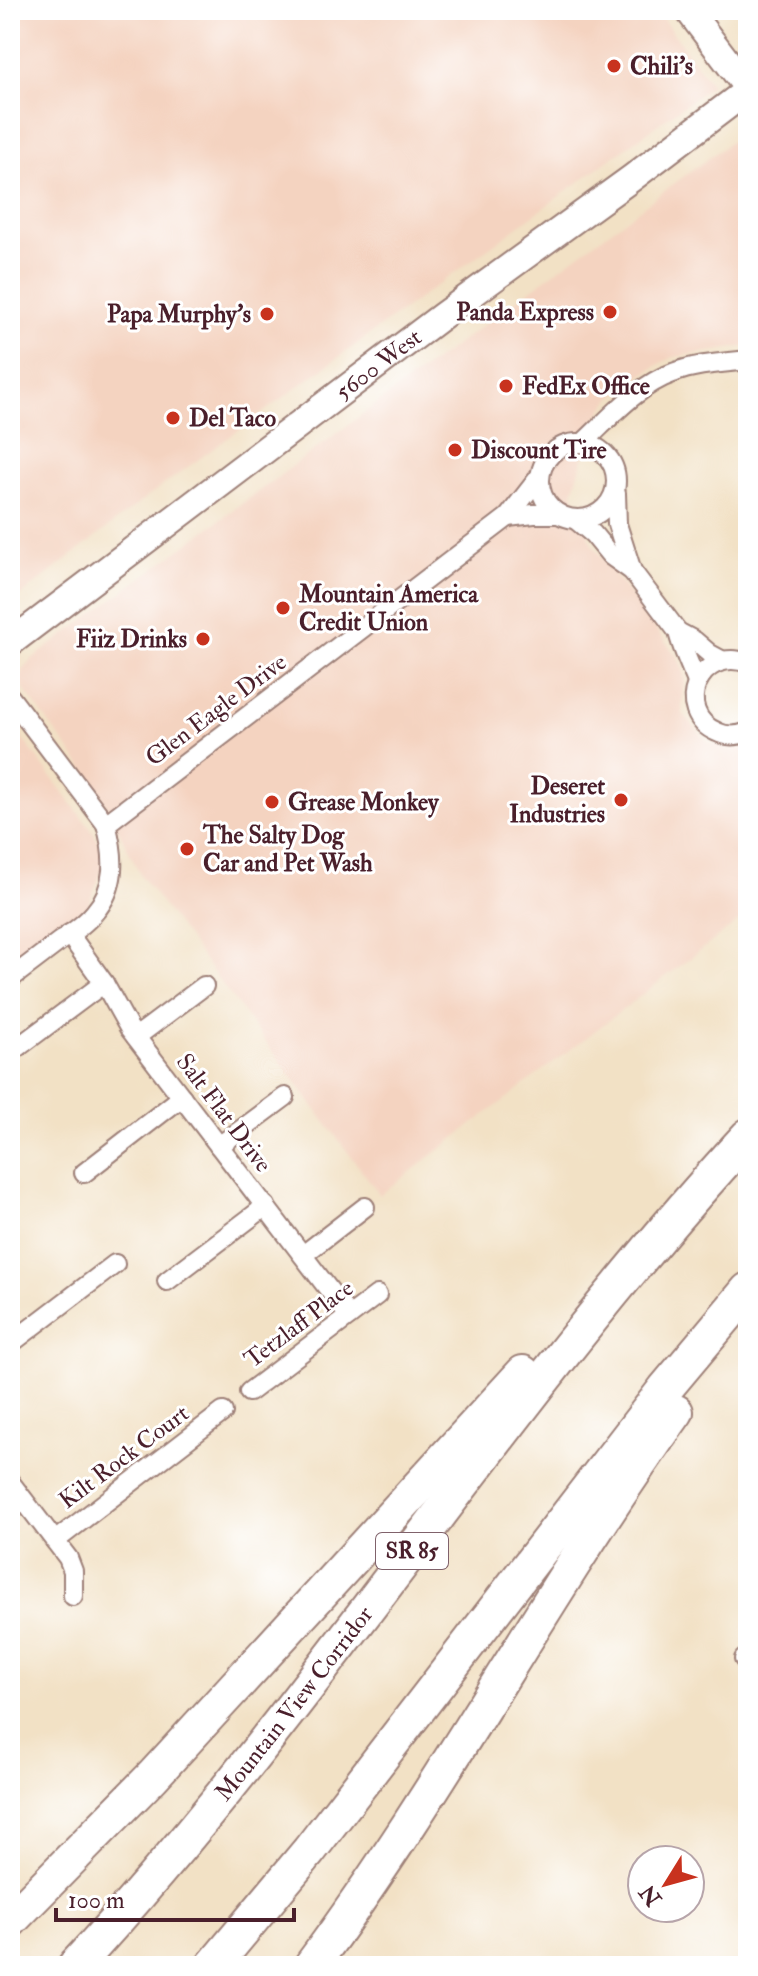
<svg xmlns="http://www.w3.org/2000/svg" width="758" height="1976" viewBox="0 0 758 1976" font-family="'IM FELL Double Pica',serif">
<style>
.built{fill:#f4d3c0}
.lines{fill:none;stroke-linecap:round;stroke-linejoin:round}
.street-casing{stroke:#9e8078;stroke-width:22}
.secondary-casing{stroke:#9e8078;stroke-width:30}
.highway-casing{stroke:#9e8078;stroke-width:38}
.street{stroke:#fff;stroke-width:18}
.secondary{stroke:#fff;stroke-width:26}
.highway{stroke:#fff;stroke-width:34}
.poi-dot{fill:#c8321e;stroke:#fff;stroke-width:3}
.labels{text-anchor:middle;dominant-baseline:central;stroke-width:6;stroke-linejoin:round;paint-order:stroke}
.shield{fill:#fff;stroke:#80626b;stroke-width:2}
.shield-label{font-size:22px;font-weight:bold;fill:#4a1f2b}
.poi-label{font-size:24px;font-weight:bold;fill:#4a1f2b;stroke:#fff;text-anchor:start}
.street-label{font-size:24px;fill:#4a1f2b;stroke:#fff}
</style>
<rect width="100%" height="100%" fill="#fff"/>
<filter id="ink" filterUnits="userSpaceOnUse"><feTurbulence type="fractalNoise" baseFrequency=".0125" numOctaves="2"/><feDisplacementMap in="SourceGraphic" scale="16" xChannelSelector="R" yChannelSelector="G"/><feConvolveMatrix kernelMatrix="1 2 1 2 8 2 1 2 1" color-interpolation-filters="sRGB"/></filter>
<filter id="wash" filterUnits="userSpaceOnUse"><feTurbulence type="fractalNoise" baseFrequency=".006" numOctaves="4" result="noise"/><feDisplacementMap in="SourceGraphic" scale="32" xChannelSelector="R" yChannelSelector="G"/><feGaussianBlur stdDeviation="1.8" result="paint"/><feColorMatrix in="noise" values="0 0 0 0 0 0 0 0 0 0 0 0 0 0 0 0 0 1.4 0 .05"/><feComposite in="paint" operator="in"/></filter>
<g filter="url(#wash)">
<rect width="100%" height="100%" fill="#f2e1c5"/>
<g class="built">
<path d="M10 10H656L712 85 151 494 10 604Z"/>
<path d="M748 129V346L674 357 661 363 636 379 611 398 594 422 573 492 592 544 678 658 684 672 685 681 682 706 683 714 709 743 727 745 748 742V914L380 1195 141 876 98 788 22 687 21 679 23 670 32 659Z"/>
<path d="M10 722 90 828 98 841 104 865 87 908 10 966Z"/>
</g>
</g>
<g filter="url(#ink)">
<g class="lines">
<g class="street-casing">
<g id="street">
<path d="M583 443C609 419 638 385 673 373 696 364 723 363 748 360"/>
<circle cx="578" cy="481" r="38"/>
<path d="M616 493 617 524 632 571"/>
<path d="M508 517 534 514H559"/>
<path d="M575 519 593 534 611 556 632 571 678 632 695 641 710 654 723 661"/>
<path d="M678 632C682 649 690 665 697 682"/>
<path d="M748 663C698 645 672 713 717 732 727 737 738 736 748 732"/>
<path d="M10 697 106 824C115 856 117 887 94 913 85 924 72 933 60 941 43 954 27 966 10 979"/>
<path d="M106 824 508 517 540 476"/>
<path d="M69 934 104 983 129 1028 349 1316"/>
<path d="M136 1037 204 986"/>
<path d="M13 1051 104 983"/>
<path d="M219 1146 285 1097"/>
<path d="M84 1173 182 1097"/>
<path d="M303 1255 365 1207"/>
<path d="M167 1281 266 1206"/>
<path d="M10 1344 115 1264"/>
<path d="M249 1392 377 1295"/>
<path d="M10 1482 68 1558 73 1571V1596"/>
<path d="M55 1541 223 1412"/>
<path d="M744 1659 748 1656"/>
</g>
</g>
<g class="secondary-casing">
<g id="secondary">
<path d="M688 10 748 89"/>
<path id="s1" d="M10 643 442 316 632 178 748 90"/>
</g>
</g>
<g class="highway-casing">
<g id="highway">
<path d="M10 1921 153 1776 523 1373"/>
<path id="s2" d="M75 1966C317 1704 506 1398 748 1136"/>
<path d="M213 1966 309 1851 665 1389 748 1290"/>
<path d="M311 1966C443 1789 546 1592 676 1412"/>
</g>
</g>
<use href="#street" class="street"/>
<use href="#secondary" class="secondary"/>
<use href="#highway" class="highway"/>
</g>
</g>
<g class="poi-dot">
<circle cx="614" cy="66" r="8"/>
<circle cx="610" cy="312" r="8"/>
<circle cx="267" cy="314" r="8"/>
<circle cx="506" cy="386" r="8"/>
<circle cx="173" cy="418" r="8"/>
<circle cx="455" cy="450" r="8"/>
<circle cx="283" cy="608" r="8"/>
<circle cx="203" cy="639" r="8"/>
<circle cx="621" cy="800" r="8"/>
<circle cx="272" cy="802" r="8"/>
<circle cx="187" cy="849" r="8"/>
</g>
<g class="labels">
<rect class="shield" x="376" y="1533" width="72" height="36" rx="6"/>
<g class="shield-label">
<text x="412" y="1551">SR 85</text>
</g>
<g class="poi-label">
<text x="630" y="66">Chili's</text>
<text x="594" y="312" text-anchor="end">Panda Express</text>
<text x="251" y="314" text-anchor="end">Papa Murphy's</text>
<text x="522" y="386">FedEx Office</text>
<text x="189" y="418">Del Taco</text>
<text x="471" y="450">Discount Tire</text>
<text x="299" y="594">Mountain America<tspan x="299" dy="28">Credit Union</tspan></text>
<text x="187" y="639" text-anchor="end">Fiiz Drinks</text>
<text x="605" y="786" text-anchor="end">Deseret<tspan x="605" dy="28">Industries</tspan></text>
<text x="288" y="802">Grease Monkey</text>
<text x="203" y="835">The Salty Dog<tspan x="203" dy="28">Car and Pet Wash</tspan></text>
</g>
<g class="street-label">
<text stroke="none"><textPath href="#s1" startOffset="462">5600 West</textPath></text>
<text transform="translate(216 710) rotate(-37)">Glen Eagle Drive</text>
<text transform="translate(224 1113) rotate(53)">Salt Flat Drive</text>
<text transform="translate(299 1324) rotate(-37)">Tetzlaff Place</text>
<text transform="translate(124 1457) rotate(-37)">Kilt Rock Court</text>
<text stroke="none"><textPath href="#s2" startOffset="342">Mountain View Corridor</textPath></text>
</g>
</g>
<rect width="758" height="1976" fill="none" stroke="#fff" stroke-width="40"/>
<g transform="translate(666 1884) rotate(233)"><circle r="38" fill="#ffffff" stroke="#b7a5aa" stroke-width="2"/>
<path d="M0-6L14 30L0 20L-14 30Z" fill="#c8321e"/>
<text y="-12" font-size="22" font-weight="bold" text-anchor="middle" fill="#4a1f2b">N</text>
</g>
<path d="M56 1908v12h238v-12" fill="none" stroke="#4a1f2b" stroke-width="4"/>
<text x="68" y="1908" font-size="24" fill="#4a1f2b" stroke="#ffffff" stroke-width="6" paint-order="stroke">100 m</text>
</svg>
